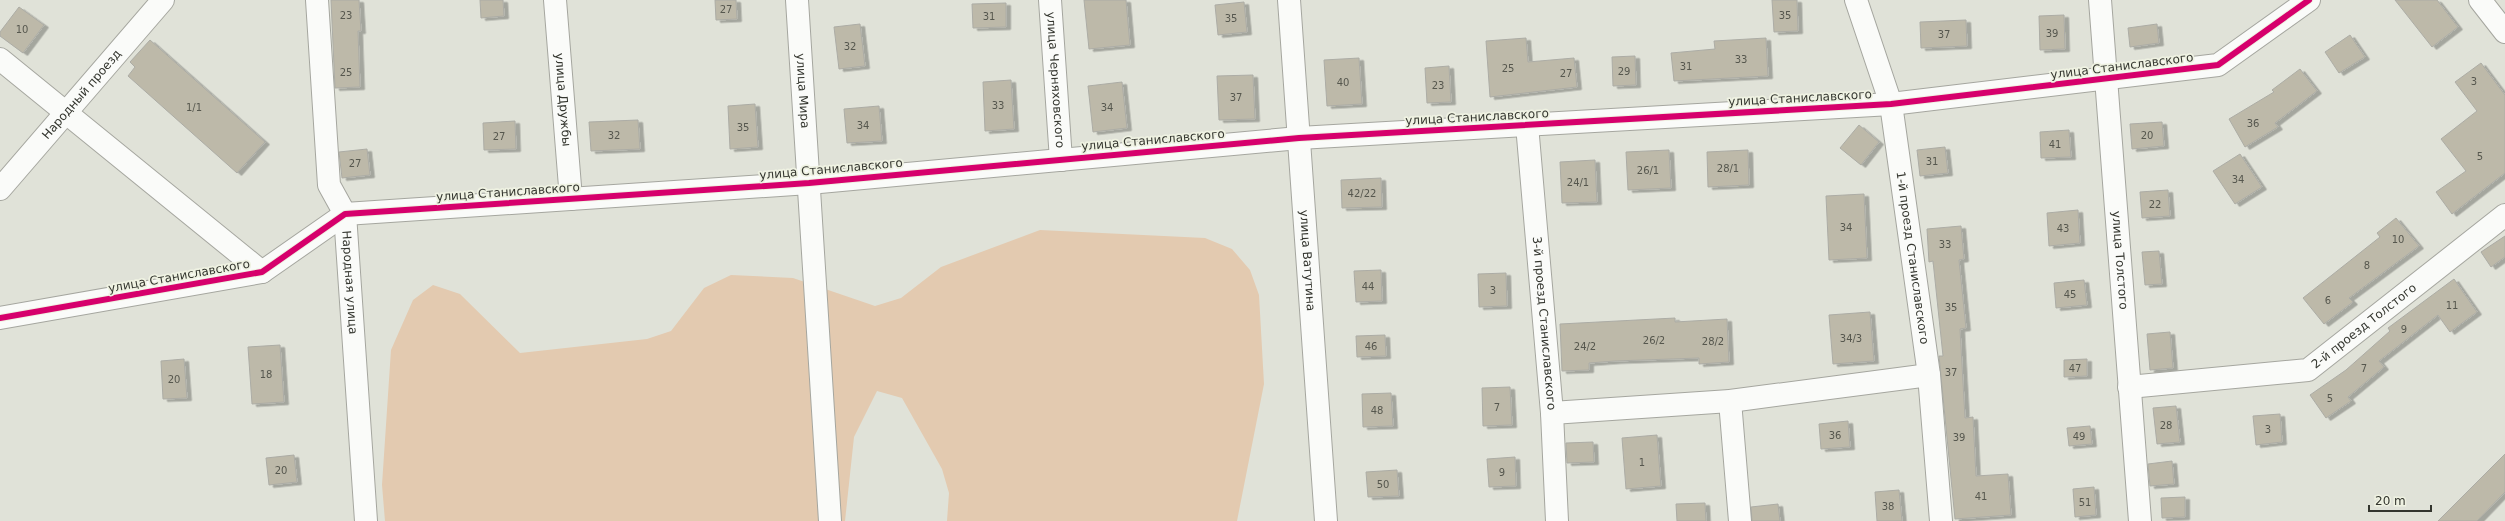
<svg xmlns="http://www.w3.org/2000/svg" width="2505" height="521" viewBox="0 0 2505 521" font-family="'DejaVu Sans',sans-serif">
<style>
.green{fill:#e3cab0}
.building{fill:#bdb9a9;stroke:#acaca5;filter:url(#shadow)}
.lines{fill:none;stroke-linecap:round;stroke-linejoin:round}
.minor-casing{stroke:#a5a69f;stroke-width:24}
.minor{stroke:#fafbf9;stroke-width:22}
.cycleway-casing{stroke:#eff2e2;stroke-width:8}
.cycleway{stroke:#d6006c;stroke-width:6}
.labels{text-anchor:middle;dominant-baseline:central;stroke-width:3.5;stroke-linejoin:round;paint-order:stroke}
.number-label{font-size:10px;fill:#56574e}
.street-label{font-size:12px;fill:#34362f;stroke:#eff2e2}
</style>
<defs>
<filter id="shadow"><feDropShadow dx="4.5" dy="2.5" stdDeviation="0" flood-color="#0004"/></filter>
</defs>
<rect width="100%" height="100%" fill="#e0e2d8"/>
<path class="green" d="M1040 230 1205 238 1232 249 1250 270 1259 295 1264 384 1237 521H947L949 493 942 469 902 398 877 391 854 437 845 521H385L382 485 391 350 413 300 433 285 460 294 520 353 647 339 671 331 704 288 731 275 793 278 875 306 901 298 941 267Z"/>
<g class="building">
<path d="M331 0H359L361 31H358L360 87 335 88Z"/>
<path d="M480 0H503L504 16 481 18Z"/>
<path d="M715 0H736L737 19 716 20Z"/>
<path d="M1084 0H1126L1130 45 1089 49Z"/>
<path d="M1772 0H1797L1798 31 1774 32Z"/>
<path d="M2395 0H2437L2458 27 2432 47Z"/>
<path d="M1244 2 1247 32 1218 35 1215 5Z"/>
<path d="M1006 3V27L973 28 972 4Z"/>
<path d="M19 7 44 25 23 53 0 36V32Z"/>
<path d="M2064 15 2065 49 2040 50 2039 16Z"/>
<path d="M1966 20 1967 46 1921 48 1920 22Z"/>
<path d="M860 24 865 66 839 69 834 27Z"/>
<path d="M2157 24 2159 43 2130 47 2128 28Z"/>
<path d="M2350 35 2365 57 2339 73 2325 52Z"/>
<path d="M1526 38 1528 62 1574 58 1577 87 1490 97 1486 41Z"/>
<path d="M1766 38 1768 76 1674 81 1671 53 1715 49 1714 41Z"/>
<path d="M150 40 265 142 237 173 128 76 135 67 130 62Z"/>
<path d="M1635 56 1636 85 1613 86 1612 57Z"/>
<path d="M1359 58 1362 104 1327 106 1324 60Z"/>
<path d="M2481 63 2505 95V173L2452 214 2436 192 2466 171 2441 139 2477 111 2455 82Z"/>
<path d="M1449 66 1451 102 1427 103 1425 68Z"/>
<path d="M2300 69 2317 91 2275 123 2278 127 2245 147 2229 119 2274 92 2272 90Z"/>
<path d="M1253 75 1255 119 1219 120 1217 76Z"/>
<path d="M1011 80 1014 129 985 131 983 82Z"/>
<path d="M1122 82 1127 128 1093 132 1088 86Z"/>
<path d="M755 104 758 147 730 149 728 106Z"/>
<path d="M879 106 882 141 847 143 844 109Z"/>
<path d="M638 120 640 149 591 151 589 122Z"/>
<path d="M515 121 516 149 484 150 483 123Z"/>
<path d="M2162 122 2164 146 2132 149 2130 124Z"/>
<path d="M1859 125 1879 142 1861 165 1840 148Z"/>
<path d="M2069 130 2071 157 2041 158 2040 132Z"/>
<path d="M1945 147 1948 173 1920 176 1917 150Z"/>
<path d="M367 149 370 175 342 178 339 152Z"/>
<path d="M1669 150 1671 188 1628 190 1626 152Z"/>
<path d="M1748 150 1749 185 1708 187 1707 152Z"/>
<path d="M2240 154 2262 187 2235 204 2213 171Z"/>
<path d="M1595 160 1597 202 1562 203 1560 162Z"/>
<path d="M1381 178 1382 207 1342 208 1341 180Z"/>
<path d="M2168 190 2170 216 2142 218 2140 192Z"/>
<path d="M1864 194 1867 258 1829 260 1826 196Z"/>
<path d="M2078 210 2080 243 2049 246 2047 213Z"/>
<path d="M2396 218 2419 246 2349 298 2353 302 2324 324 2303 298 2380 237 2377 233Z"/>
<path d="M1961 226 1964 259 1959 260 1966 328 1960 329 1965 418 1973 417 1976 476 2008 474 2011 515 1955 519 1939 356H1943L1933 261 1929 262 1927 229Z"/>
<path d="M2505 236V257L2491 267 2481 252Z"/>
<path d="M2159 251 2162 284 2145 285 2142 252Z"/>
<path d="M1381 270 1382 301 1356 302 1354 271Z"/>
<path d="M1506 273 1507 306 1479 307 1478 274Z"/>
<path d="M2454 279 2477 312 2450 332 2438 315 2379 361 2384 367 2348 397 2351 401 2326 418 2310 395 2346 370 2390 331 2388 328Z"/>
<path d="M2084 280 2087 305 2056 308 2054 283Z"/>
<path d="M1870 312 1874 361 1833 364 1829 315Z"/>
<path d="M1675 318V322L1727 319 1729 362 1699 364V358L1615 361 1589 363V370L1562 371 1560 324Z"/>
<path d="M2170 332 2173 368 2150 370 2147 334Z"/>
<path d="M1385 335 1386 356 1357 357 1356 336Z"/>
<path d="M280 345 284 402 252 404 248 347Z"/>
<path d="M184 359 187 398 163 399 161 361Z"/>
<path d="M2087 359V376L2064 377V360Z"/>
<path d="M1510 387 1512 425 1483 426 1482 388Z"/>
<path d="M1391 393 1393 426 1363 427 1362 394Z"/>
<path d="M2176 406 2180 442 2157 444 2153 408Z"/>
<path d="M2280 414 2282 442 2256 445 2253 416Z"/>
<path d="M1848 421 1850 447 1821 449 1819 424Z"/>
<path d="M2090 426 2092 444 2069 446 2067 428Z"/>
<path d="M1657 435 1661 486 1626 489 1622 438Z"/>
<path d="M1593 442 1594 462 1567 463 1566 443Z"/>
<path d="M2505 454V492L2477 521H2438Z"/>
<path d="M294 455 297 482 269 485 266 458Z"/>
<path d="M1515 457 1516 486 1489 487 1487 459Z"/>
<path d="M2172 461 2174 484 2150 486 2148 464Z"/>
<path d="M1397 470 1399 496 1368 497 1366 472Z"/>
<path d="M2094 487 2096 515 2075 517 2073 489Z"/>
<path d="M1899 490 1902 521H1877L1875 492Z"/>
<path d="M2185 497V517L2162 518 2161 498Z"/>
<path d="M1705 503 1706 521H1677L1676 504Z"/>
<path d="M1778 504 1780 521H1752L1751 507Z"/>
</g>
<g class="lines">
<g class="minor-casing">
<g id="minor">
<path id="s1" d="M317 0 329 185 345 214 366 521"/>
<path id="s2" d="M555 0 571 199"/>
<path id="s3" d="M797 0 830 521"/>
<path id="s4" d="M1050 0 1061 160"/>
<path id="s5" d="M1289 0 1326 521"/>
<path id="s6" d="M1856 0 1891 104 1929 375 1941 521"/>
<path id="s7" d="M2100 0 2140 521"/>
<path d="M2480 0 2505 32"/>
<path d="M0 59 262 272"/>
<path id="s8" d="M1527 125 1552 413 1557 521"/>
<path id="s9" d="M0 189 163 0"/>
<path d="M0 318 262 272 345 214 809 183 1299 138 1891 104 2218 65 2309 0"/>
<path id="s10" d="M2129 387 2308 370 2505 215"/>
<path d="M1730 401 1740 521"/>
<path d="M1552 413 1730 401 1929 375"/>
</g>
</g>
<use href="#minor" class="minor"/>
<g class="cycleway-casing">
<path id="cycleway" d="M0 318 262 272 345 214 809 183 1299 138 1891 104 2218 65 2309 0"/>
</g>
<use href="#cycleway" class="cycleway"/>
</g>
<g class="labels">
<g class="number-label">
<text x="726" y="9">27</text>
<text x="346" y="15">23</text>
<text x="1785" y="15">35</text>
<text x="989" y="16">31</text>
<text x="1231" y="18">35</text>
<text x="22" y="29">10</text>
<text x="2052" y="33">39</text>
<text x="1944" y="34">37</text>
<text x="850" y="46">32</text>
<text x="1741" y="59">33</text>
<text x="1686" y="66">31</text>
<text x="1508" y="68">25</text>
<text x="1624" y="71">29</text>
<text x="346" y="72">25</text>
<text x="1566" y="73">27</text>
<text x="2474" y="81">3</text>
<text x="1343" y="82">40</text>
<text x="1438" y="85">23</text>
<text x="1236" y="97">37</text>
<text x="998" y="105">33</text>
<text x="194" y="107">1/1</text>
<text x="1107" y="107">34</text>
<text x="2253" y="123">36</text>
<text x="863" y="125">34</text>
<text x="743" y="127">35</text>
<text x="614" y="135">32</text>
<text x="2147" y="135">20</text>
<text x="499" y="136">27</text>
<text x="2055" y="144">41</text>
<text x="2480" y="156">5</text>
<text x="1932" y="161">31</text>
<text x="355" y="163">27</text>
<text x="1728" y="168">28/1</text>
<text x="1648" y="170">26/1</text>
<text x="2238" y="179">34</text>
<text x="1578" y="182">24/1</text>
<text x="1362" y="193">42/22</text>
<text x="2155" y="204">22</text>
<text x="1846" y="227">34</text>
<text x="2063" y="228">43</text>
<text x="2398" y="239">10</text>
<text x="1945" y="244">33</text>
<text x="2367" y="265">8</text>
<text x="1368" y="286">44</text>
<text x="1493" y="290">3</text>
<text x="2070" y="294">45</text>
<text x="2328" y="300">6</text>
<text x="2452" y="305">11</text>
<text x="1951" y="307">35</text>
<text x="2404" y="329">9</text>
<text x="1851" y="338">34/3</text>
<text x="1654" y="340">26/2</text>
<text x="1713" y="341">28/2</text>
<text x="1371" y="346">46</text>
<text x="1585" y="346">24/2</text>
<text x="2075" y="368">47</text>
<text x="2364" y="368">7</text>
<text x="1951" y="372">37</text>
<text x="266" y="374">18</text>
<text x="174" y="379">20</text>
<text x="2330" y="398">5</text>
<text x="1497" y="407">7</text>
<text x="1377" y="410">48</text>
<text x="2166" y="425">28</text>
<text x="2268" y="429">3</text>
<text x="1835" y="435">36</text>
<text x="2079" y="436">49</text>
<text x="1959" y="437">39</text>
<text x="1642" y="462">1</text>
<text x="281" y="470">20</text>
<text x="1502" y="472">9</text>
<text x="1383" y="484">50</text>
<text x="1981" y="496">41</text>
<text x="2085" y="502">51</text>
<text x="1888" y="506">38</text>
</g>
<g class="street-label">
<text transform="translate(2122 66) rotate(-7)">улица Станиславского</text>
<text stroke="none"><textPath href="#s4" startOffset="80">улица Черняховского</textPath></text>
<text stroke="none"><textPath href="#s3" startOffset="91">улица Мира</textPath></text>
<text stroke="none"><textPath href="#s9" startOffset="125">Народный проезд</textPath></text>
<text transform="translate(1800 98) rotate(-3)">улица Станиславского</text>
<text stroke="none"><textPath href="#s2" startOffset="100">улица Дружбы</textPath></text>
<text transform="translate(1477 117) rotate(-3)">улица Станиславского</text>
<text transform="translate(1153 140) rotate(-5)">улица Станиславского</text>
<text transform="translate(831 169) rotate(-5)">улица Станиславского</text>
<text transform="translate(508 192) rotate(-4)">улица Станиславского</text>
<text stroke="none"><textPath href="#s6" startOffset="265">1-й проезд Станиславского</textPath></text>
<text stroke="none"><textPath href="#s5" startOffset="261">улица Ватутина</textPath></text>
<text stroke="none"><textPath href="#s7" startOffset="261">улица Толстого</textPath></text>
<text transform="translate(179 276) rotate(-10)">улица Станиславского</text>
<text stroke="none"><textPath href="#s1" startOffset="287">Народная улица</textPath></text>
<text stroke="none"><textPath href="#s8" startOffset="199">3-й проезд Станиславского</textPath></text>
<text stroke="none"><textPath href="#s10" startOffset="251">2-й проезд Толстого</textPath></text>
</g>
</g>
<path d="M2369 505v6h62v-6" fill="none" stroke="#34362f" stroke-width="2"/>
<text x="2375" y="505" font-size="12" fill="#34362f" stroke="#eff2e2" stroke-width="3" paint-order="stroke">20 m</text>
</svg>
